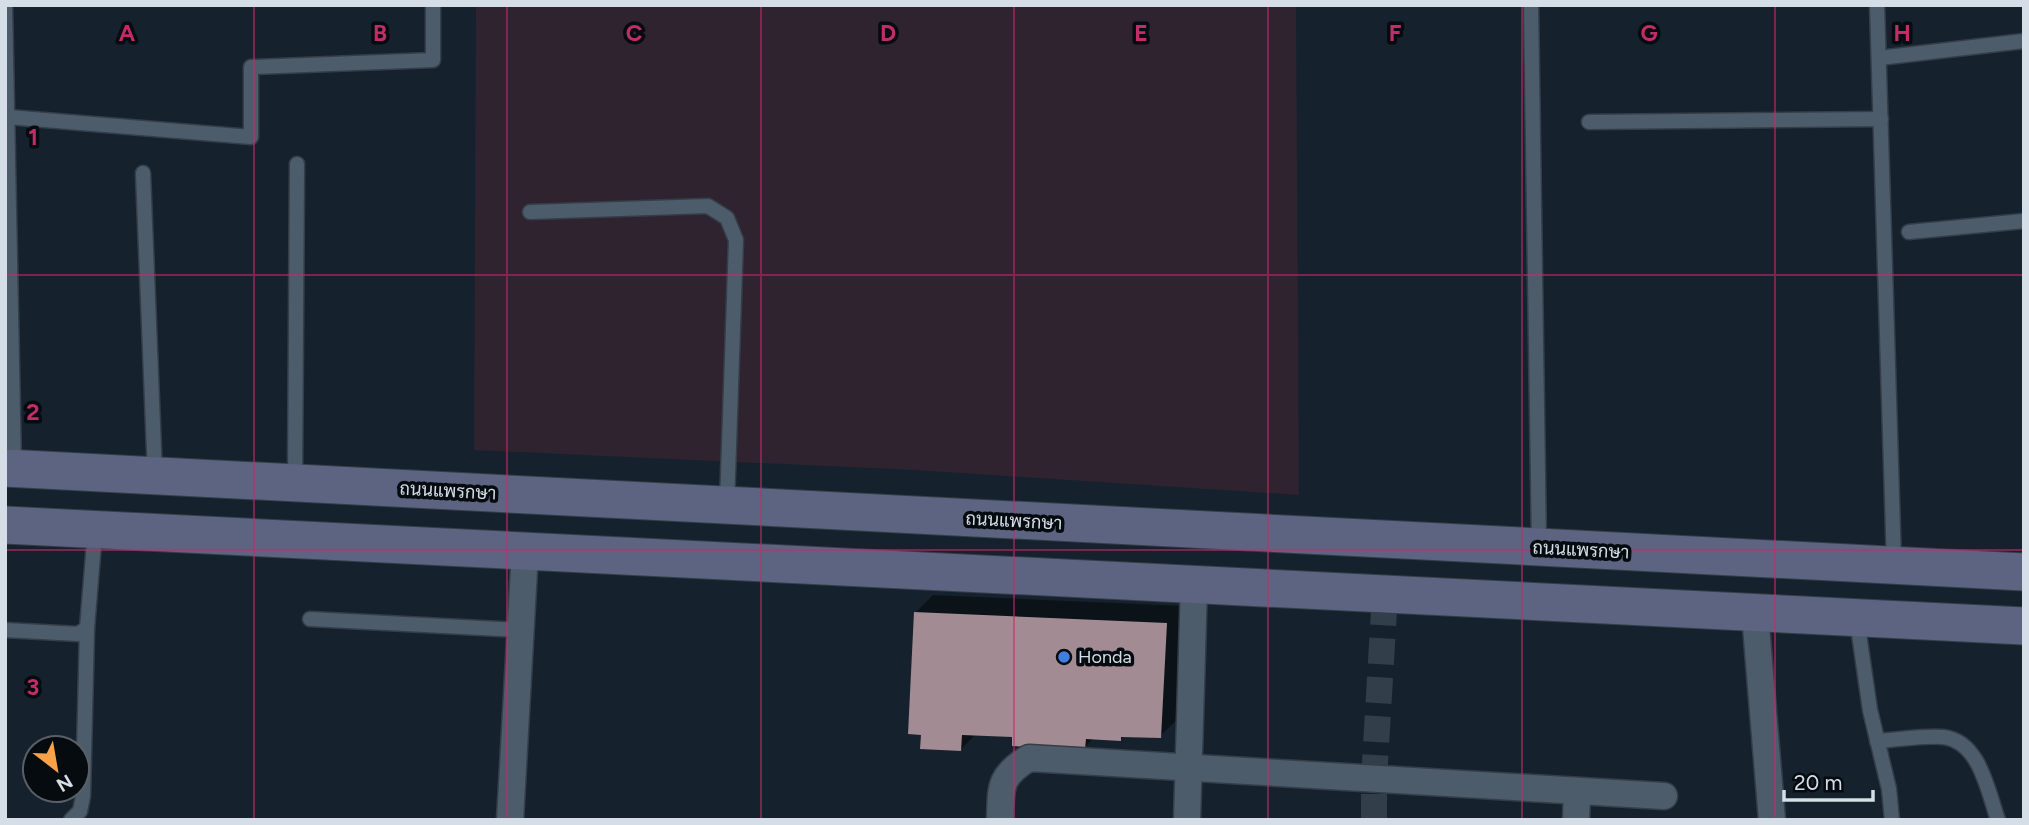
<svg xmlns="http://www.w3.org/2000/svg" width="2029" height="825" viewBox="0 0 2029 825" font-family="Figtree,Sarabun,sans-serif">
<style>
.industrial{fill:#2f2330}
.shadow{fill:#0007}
.building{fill:#a28b92}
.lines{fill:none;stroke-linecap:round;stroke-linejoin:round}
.street-tunnel{stroke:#323e4a;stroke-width:26;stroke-dasharray:26 13;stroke-linecap:butt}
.lane-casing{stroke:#353e48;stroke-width:17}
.street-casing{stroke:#353e48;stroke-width:29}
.secondary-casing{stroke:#353e48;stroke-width:39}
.lane{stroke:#4d5c6a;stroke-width:14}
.street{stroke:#4d5c6a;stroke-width:26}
.secondary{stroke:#5c6482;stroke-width:37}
.grid{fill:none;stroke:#c42c69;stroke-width:2;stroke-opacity:0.55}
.shop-dot{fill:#3f7fe0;stroke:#060b10;stroke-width:2.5}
.labels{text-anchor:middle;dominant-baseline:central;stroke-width:7;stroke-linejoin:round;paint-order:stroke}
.street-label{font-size:18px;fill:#d5dee6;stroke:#060b10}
.poi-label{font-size:18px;fill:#d5dee6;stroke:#060b10;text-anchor:start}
.grid-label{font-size:23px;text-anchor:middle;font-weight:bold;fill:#c42c69;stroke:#060b10;stroke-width:7;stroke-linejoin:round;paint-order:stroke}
</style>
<rect width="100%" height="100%" fill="#15222e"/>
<path class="industrial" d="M476 5H1296L1299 495 915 470 474 450Z"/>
<path class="shadow" d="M933 595 1184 606 1178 719 1160 736 1125 735 1121 739 1094 738 1085 747 1014 736 976 734 961 749 923 733 916 612Z"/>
<path class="building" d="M914 612 1167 623 1161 738 1121 737V741L1086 739 1085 749 1012 746V737L962 735 961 751 920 749 921 735 908 734Z"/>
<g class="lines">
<path class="street-tunnel" d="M1374 820V779L1385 594"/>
<g class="lane-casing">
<g id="lane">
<path d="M5 5 14 467"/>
<path d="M1531 5 1539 546"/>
<path d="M1877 5 1894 564"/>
<path d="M1879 58 2024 41"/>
<path d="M8 117 251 137V67L433 60V5"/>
<path d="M1589 122 1881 119"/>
<path d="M143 173 155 476"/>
<path d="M530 212 708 206 727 218 736 240 727 504"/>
<path d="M1909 232 2024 221"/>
<path d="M295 481 297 164"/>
<path d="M310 619 520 630"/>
<path d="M1857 620 1870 710 1889 789 1892 820"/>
<path d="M5 630 78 634 87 628 95 531"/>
<path d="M1877 741C1898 740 1922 735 1943 737 1980 741 1988 792 1998 820"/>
<path d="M71 820 80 811 83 796 87 628"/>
</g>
</g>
<g class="street-casing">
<g id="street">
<path d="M1755 614 1772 820"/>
<path d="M510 820 525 551"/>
<path d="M1000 820C1001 787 999 776 1029 758L1664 796"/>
<path d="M1187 820 1194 584"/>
<path d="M1576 820 1577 792"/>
</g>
</g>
<g class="secondary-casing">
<g id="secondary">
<path d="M5 468 2024 572"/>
<path d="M5 525 2024 626"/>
</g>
</g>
<use href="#lane" class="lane"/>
<use href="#street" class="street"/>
<use href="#secondary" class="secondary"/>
</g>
<path class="grid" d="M254 5V820M507 5V820M761 5V820M1014 5V820M1268 5V820M1522 5V820M1775 5V820M5 275H2024M5 550H2024"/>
<circle class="shop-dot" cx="1064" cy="657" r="7"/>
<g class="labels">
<g class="street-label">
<text transform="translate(448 491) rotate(3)">ถนนแพรกษา</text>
<text transform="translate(1014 521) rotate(3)">ถนนแพรกษา</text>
<text transform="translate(1581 550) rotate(3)">ถนนแพรกษา</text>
</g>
<g class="poi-label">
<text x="1078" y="657">Honda</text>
</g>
</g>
<g class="grid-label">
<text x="127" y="41">A</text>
<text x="380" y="41">B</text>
<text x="634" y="41">C</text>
<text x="888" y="41">D</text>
<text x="1141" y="41">E</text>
<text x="1395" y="41">F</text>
<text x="1649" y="41">G</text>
<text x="1902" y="41">H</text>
<text x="33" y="145">1</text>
<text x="33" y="420">2</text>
<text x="33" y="695">3</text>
</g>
<rect width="2029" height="825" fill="none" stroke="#d5dee6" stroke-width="14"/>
<g transform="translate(56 769) rotate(149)"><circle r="33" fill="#060b10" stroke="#595f66" stroke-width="2"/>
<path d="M0-5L12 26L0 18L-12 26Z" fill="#f7a248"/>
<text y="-10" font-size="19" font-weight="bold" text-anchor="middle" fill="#d5dee6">N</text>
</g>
<path d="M1784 790v10h89v-10" fill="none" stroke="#d5dee6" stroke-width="3.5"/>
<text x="1794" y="790" font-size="21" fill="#d5dee6" stroke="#060b10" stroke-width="5" paint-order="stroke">20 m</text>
</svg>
